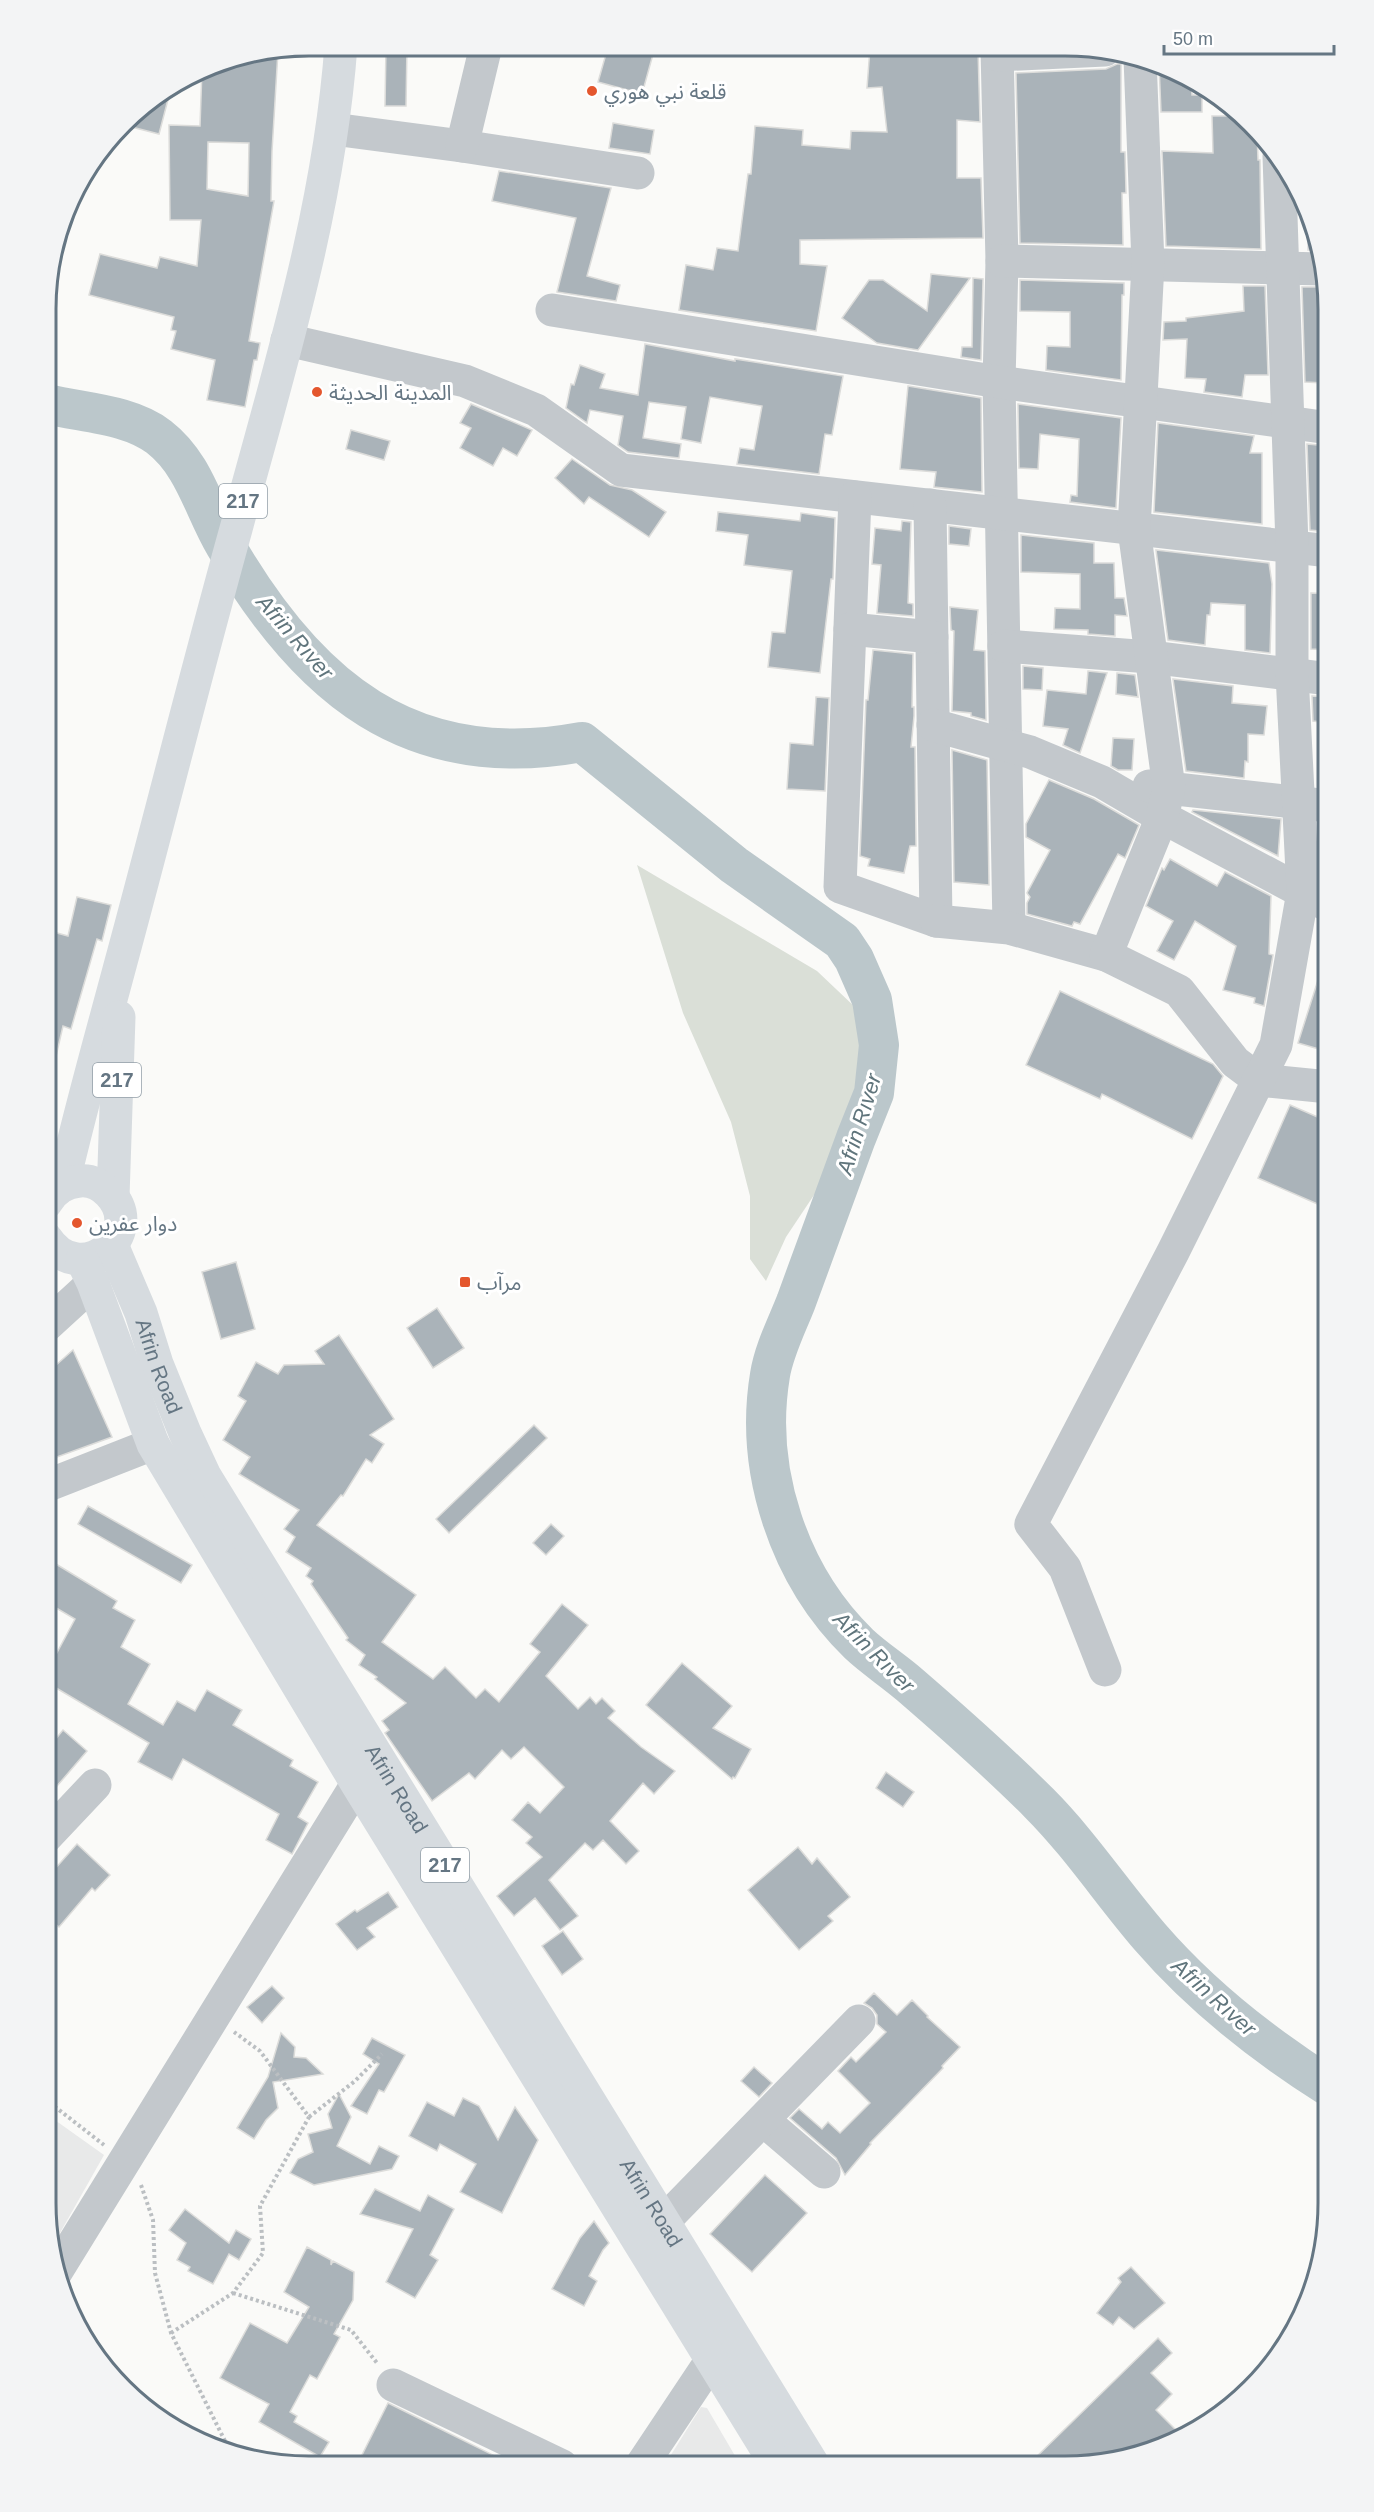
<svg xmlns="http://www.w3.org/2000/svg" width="1374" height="2512" viewBox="0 0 1374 2512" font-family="Arial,'Noto Sans Arabic',sans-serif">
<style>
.built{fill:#e8e9e9}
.green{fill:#dadfd7}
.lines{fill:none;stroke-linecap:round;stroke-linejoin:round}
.river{stroke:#bbc7cb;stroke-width:40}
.building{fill:#aab3b9;stroke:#dcdcda;stroke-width:1.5;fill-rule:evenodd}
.path{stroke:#bbbfc2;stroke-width:4;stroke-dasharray:3 3;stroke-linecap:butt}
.minor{stroke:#c3c8cc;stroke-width:33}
.major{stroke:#d6dbdf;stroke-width:33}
.poi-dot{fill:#e4572e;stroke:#fff;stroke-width:2}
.labels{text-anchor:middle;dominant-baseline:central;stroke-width:6;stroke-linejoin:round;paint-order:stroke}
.shield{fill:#fff;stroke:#939fa8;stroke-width:1.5}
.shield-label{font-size:20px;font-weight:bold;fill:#657683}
.poi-label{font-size:21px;fill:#657683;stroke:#fff;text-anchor:start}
.street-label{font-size:21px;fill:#657683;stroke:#fff}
.water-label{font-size:22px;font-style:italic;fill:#60757c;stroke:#fff}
.rim{fill:none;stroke:#657683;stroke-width:3}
</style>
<rect width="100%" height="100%" fill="#fafaf8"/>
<g class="built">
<path d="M45 2113 104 2155 52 2247 45 2204Z"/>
<path d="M701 2407 707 2408 741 2466H664Z"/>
</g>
<path class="green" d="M637 865 817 971 856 1008 872 1067 816 1192 786 1237 766 1281 750 1259V1196L731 1122 683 1013Z"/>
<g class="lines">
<path class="river" d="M47 404C84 413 129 414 159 437 195 465 203 508 225 545 307 687 410 774 582 742L734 865 842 941 854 959 872 1000 879 1045 874 1093 856 1138C836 1193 816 1247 796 1302 787 1325 774 1350 770 1375 754 1471 789 1576 859 1644 875 1659 894 1671 910 1685 954 1723 998 1762 1039 1803 1080 1844 1112 1893 1150 1937 1201 1996 1262 2044 1328 2086"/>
</g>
<g class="building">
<path d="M386 45 407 46 406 106H385Z"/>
<path d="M608 47H655L642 94 598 82Z"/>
<path d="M870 48 978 49 980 122 957 120V178H981L983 238 800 240V264L827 266 816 331 679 310 686 265 713 270 717 248 738 251 748 174H751L755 126 803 130 802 145 850 149 851 131 887 132 882 87 867 88Z"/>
<path d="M278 51 272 151 271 201H274L249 341 260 343 257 360H254L245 407 207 400 215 360 171 349 176 331 171 330 174 317 89 295 100 254 157 268 160 257 197 266 201 220H170L169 125 200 126 202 69 208 65ZM208 142 249 143 248 196 207 189Z"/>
<path d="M1117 64H1121V152H1125L1126 193H1122L1123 245 1020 243 1016 73 1106 69Z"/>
<path d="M1159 64 1182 72 1191 78 1192 95H1202V112H1161Z"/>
<path d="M171 88 159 134 124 125 134 111Z"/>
<path d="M1212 116H1244L1257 131 1258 160H1260L1261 249 1166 246 1162 151 1213 153Z"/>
<path d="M613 123 654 130 650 154 609 148Z"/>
<path d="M499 171 611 188 587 276 620 285 616 301 557 292 576 218 492 201Z"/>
<path d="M1299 191 1308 209 1311 214H1300Z"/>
<path d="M1308 236H1317L1319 250H1308Z"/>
<path d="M931 274 970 278 918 350 877 343 842 318 869 280H883L927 311Z"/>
<path d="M973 278 983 279 981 360 961 357 962 347H972Z"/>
<path d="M1020 280 1124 283V295H1122L1121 380 1046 370 1047 346 1070 347V312L1020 311Z"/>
<path d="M1243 286H1265L1268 375H1245L1242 397 1204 392 1206 379 1185 378 1187 339 1163 340 1164 322 1186 321V318L1244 311Z"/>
<path d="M1302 287H1326L1329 308V364H1326L1325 383 1305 382Z"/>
<path d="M645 344 735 361V359L843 376 832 435 825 434 819 474 737 464 740 448 754 450 762 406 710 397 701 443 681 439 686 407 649 402 643 438 681 444 679 458 628 452 618 445 623 416 590 410 587 423 566 408 571 384 574 385 580 365 605 374 600 388 638 395Z"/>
<path d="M908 386 981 398 982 492 934 487 936 472 900 469Z"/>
<path d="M471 404 532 430 517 456 503 448 493 466 460 448 471 428 460 423Z"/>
<path d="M1018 404 1121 418 1116 508 1070 502 1071 495 1077 496 1079 439 1040 434 1038 469 1019 468Z"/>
<path d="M1158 423 1254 436 1250 453H1262V524L1154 512Z"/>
<path d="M351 430 390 441 384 460 346 449Z"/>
<path d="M1307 444 1329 446V532L1310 530Z"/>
<path d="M572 459 610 485 632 490 666 512 649 537 589 497 584 504 555 478Z"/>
<path d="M718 512 800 521 801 513 835 518 833 579H831L820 673 768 667 772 632 785 633 792 571 744 565 748 535 716 531Z"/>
<path d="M902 521 911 522 908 603 913 604V616L877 613 881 565 872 564 875 528 901 531Z"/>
<path d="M949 526 971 529 969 546 949 544Z"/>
<path d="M1021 535 1094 543V563H1114L1115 598H1124L1127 616 1115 615V636L1088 634V630L1054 629 1055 608 1080 609V574L1021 572Z"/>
<path d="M1156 550 1269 563 1272 584 1270 653 1245 650V605L1211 603 1210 615H1207L1205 645 1168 640Z"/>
<path d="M1311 593 1329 594V650L1311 649Z"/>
<path d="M950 607 978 610 974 650 985 651 986 720 971 716V713L952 711 954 631 951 630Z"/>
<path d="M873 650 913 654 912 707H914V716L911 747H915L916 846H910L904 873 868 866 870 859 860 856 866 700H868Z"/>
<path d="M1023 666 1043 668 1042 690 1023 689Z"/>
<path d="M1088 671 1107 673 1080 753 1063 745 1068 729 1043 726 1047 690 1086 694Z"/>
<path d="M1117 673 1135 675 1138 697 1116 694Z"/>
<path d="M1173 679 1233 686 1232 703 1267 706 1264 735 1248 734V762L1245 761 1244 778 1186 771Z"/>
<path d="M1312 696 1329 697V723L1313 721Z"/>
<path d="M816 697 829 698 825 791 787 789 790 743 813 745Z"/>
<path d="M1113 738 1134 739 1132 770H1118L1111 766Z"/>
<path d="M952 750 987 760 989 885 954 882Z"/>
<path d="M1049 780 1094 799 1139 825 1125 858 1118 854 1080 924 1074 922 1072 926 1027 914V903L1030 897 1027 893 1050 850 1026 837V824Z"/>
<path d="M1193 810 1281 819 1278 856 1192 812Z"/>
<path d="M1170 859 1217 886 1225 872 1271 896 1269 954 1273 955 1264 1006 1254 1003 1255 998 1223 990 1236 946 1195 921 1174 960 1157 951 1173 921 1146 906 1162 868 1164 870Z"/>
<path d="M77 897 111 905 102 941 97 939 71 1029 63 1026 54 1065H46V930L68 936Z"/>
<path d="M1325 958H1329V1052L1298 1043Z"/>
<path d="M1060 991 1213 1064 1223 1076 1192 1139 1102 1094 1100 1099 1026 1065Z"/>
<path d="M1290 1105 1329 1122V1209L1258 1178Z"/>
<path d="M236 1262 255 1329 221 1339 202 1272Z"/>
<path d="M437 1308 464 1348 433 1368 407 1328Z"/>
<path d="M339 1335 394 1419 370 1435 384 1444 372 1463 366 1459 343 1496 341 1495 317 1525 416 1595 382 1642 433 1679 445 1667 476 1698 485 1689 499 1702 540 1652 530 1644 562 1604 588 1625 546 1676 578 1709 590 1697 596 1704 602 1698 615 1711 608 1718 641 1747 675 1771 654 1794 643 1783 610 1821 639 1851 626 1864 603 1840 593 1850 585 1843 549 1880 578 1916 560 1930 535 1898 514 1916 497 1896 542 1857 526 1843 532 1837 512 1820 528 1802 540 1813 564 1787 524 1747 511 1759 502 1750 475 1779 469 1773 432 1801 385 1733 389 1730 382 1721 406 1703 375 1679 377 1677 359 1665 365 1655 346 1640 348 1638 311 1584 313 1581 306 1576 311 1568 286 1552 295 1537 284 1529 299 1510 239 1474 250 1457 223 1440 246 1401 238 1396 256 1362 278 1374 284 1365 324 1364 315 1351Z"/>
<path d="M73 1350 112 1437 46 1461V1374Z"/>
<path d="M534 1425 547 1438 449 1533 436 1519Z"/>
<path d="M88 1506 192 1565 181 1583 78 1524Z"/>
<path d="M551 1524 564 1536 546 1555 533 1543Z"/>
<path d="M46 1558 117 1601 113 1608 135 1620 121 1647 150 1664 128 1704 163 1725 177 1701 195 1711 207 1690 242 1710 233 1725 293 1760 290 1766 318 1782 298 1817 308 1823 292 1854 266 1840 279 1814 183 1759 172 1780 138 1762 149 1743 46 1682V1669L51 1659 53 1660 75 1619 46 1602Z"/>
<path d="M682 1663 732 1706 713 1728 751 1749 735 1778 733 1777 732 1779 646 1705Z"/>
<path d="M63 1730 87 1751 45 1800 46 1751Z"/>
<path d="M886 1772 914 1792 903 1807 876 1788Z"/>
<path d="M77 1844 110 1875 95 1891 92 1888 59 1927 45 1915V1880Z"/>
<path d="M798 1847 812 1864 817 1858 850 1897 828 1916 833 1921 799 1950 748 1890Z"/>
<path d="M388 1892 398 1907 367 1928 375 1937 357 1950 336 1924 355 1910 357 1912Z"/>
<path d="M563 1931 583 1959 562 1975 542 1946Z"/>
<path d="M272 1986 284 1998 262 2023 247 2007Z"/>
<path d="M874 1993 897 2015 912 2000 928 2016 927 2017 960 2047 942 2066 943 2068 870 2143 871 2144 845 2175 836 2158 790 2118 799 2109 822 2129 828 2122 840 2133 870 2103 838 2071 851 2057 856 2062 886 2032 877 2024V2015L872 2008 864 2003Z"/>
<path d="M281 2033 295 2047 294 2057 306 2058 323 2074 273 2082 278 2108 266 2120 254 2139 237 2128 268 2077Z"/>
<path d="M372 2038 405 2055 384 2092 379 2090 367 2114 351 2106 379 2064 363 2054Z"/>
<path d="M754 2067 772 2083 759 2097 741 2081Z"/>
<path d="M339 2094 351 2117 337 2146 370 2164 379 2146 399 2156 392 2169 314 2185 290 2173 298 2159 313 2152 308 2134 332 2128 328 2114Z"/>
<path d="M463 2098 479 2106 498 2140 515 2107 538 2140 502 2213 460 2192 476 2164 440 2144 437 2151 409 2136 427 2102 454 2116Z"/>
<path d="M765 2175 807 2213 752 2272 710 2234Z"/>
<path d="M375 2189 420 2211 428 2195 454 2209 430 2255 438 2260 415 2298 386 2282 413 2229 360 2214Z"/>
<path d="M185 2209 229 2243 236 2230 251 2239 239 2260 229 2254 213 2284 188 2271 190 2267 177 2260 186 2243 169 2230Z"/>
<path d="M594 2221 609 2243 603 2250 589 2276 597 2281 584 2306 552 2289 580 2238Z"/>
<path d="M307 2247 331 2260V2265L333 2261 354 2272 353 2300 334 2334 340 2337 317 2379 310 2375 290 2412 297 2416 294 2422 329 2442 320 2457 259 2422 269 2404 220 2378 250 2323 287 2343 309 2307 284 2292Z"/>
<path d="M1131 2267 1165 2303 1134 2329 1119 2317 1113 2325 1097 2313 1121 2282 1118 2278Z"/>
<path d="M1158 2338 1172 2353 1151 2373 1172 2394 1156 2410 1183 2437 1151 2453 1066 2467H1026Z"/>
<path d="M388 2403 400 2409 513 2465H357Z"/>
</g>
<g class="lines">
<g class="path">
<path d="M45 2099 104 2145"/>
<path d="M309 2117 355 2081 382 2054"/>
<path d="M141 2185 153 2220 155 2273 171 2333 229 2449 233 2452"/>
<path d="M233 2293 351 2330 377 2363"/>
<path d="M171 2333 233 2293 263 2253 260 2206 309 2117 260 2051 234 2032"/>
</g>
<g class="minor">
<path d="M997 49 1002 261 999 382 1009 928"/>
<path d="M998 55 1105 50"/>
<path d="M333 129 462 146 638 173"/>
<path d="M462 146 486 46"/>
<path d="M1002 261 1323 269"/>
<path d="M552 310 999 382 1329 428"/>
<path d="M287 340 465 381 536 410 621 470 1329 551"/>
<path d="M855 497 840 887 936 921 930 505"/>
<path d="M850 629 932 637"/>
<path d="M1004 646 1150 657 1329 679"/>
<path d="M933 725 1030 752 1102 782 1162 817 1329 906"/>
<path d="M1149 786 1329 806"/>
<path d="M936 921 1009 928 1106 955 1179 991 1235 1062 1259 1080 1329 1087"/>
<path d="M1106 955 1162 817 1169 788 1134 529 1148 264 1140 58"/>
<path d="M46 1326 93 1283"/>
<path d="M46 1486 153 1444"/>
<path d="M1105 1670 1065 1568 1031 1524 1173 1252 1276 1045 1303 892 1292 674V546L1279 156"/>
<path d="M45 1838 95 1785"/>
<path d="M763 2120 824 2172"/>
<path d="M664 2221 859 2021"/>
<path d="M56 2272 357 1784"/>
<path d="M393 2385 562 2466"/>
<path d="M641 2466 711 2361"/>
</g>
<g class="major">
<path d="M63 1185C80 1110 101 1037 121 962 160 818 196 673 236 529 279 369 329 211 341 45"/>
<path d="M113 1197 119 1017"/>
<path d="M46 1238C81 1291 148 1233 109 1193 101 1185 91 1180 80 1181 65 1182 53 1190 46 1203"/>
<path id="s1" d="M112 1245 141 1313 157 1364 185 1433 205 1476 814 2466"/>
<path d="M82 1260 93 1283 153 1444 357 1784 777 2466"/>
</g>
</g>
<g class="poi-dot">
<circle cx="592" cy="91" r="6"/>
<circle cx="317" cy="392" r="6"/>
<circle cx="77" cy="1223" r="6"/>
<rect x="459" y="1276" width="12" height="12" rx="3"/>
</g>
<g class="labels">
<g class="shield">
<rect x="219" y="484" width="48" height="34" rx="4.5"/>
<rect x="93" y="1063" width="48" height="34" rx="4.5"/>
<rect x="421" y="1848" width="48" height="34" rx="4.5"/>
</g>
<g class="shield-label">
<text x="243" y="501">217</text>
<text x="117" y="1080">217</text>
<text x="445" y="1865">217</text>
</g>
<g class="poi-label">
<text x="604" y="91">قلعة نبي هوري</text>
<text x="329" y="392">المدينة الحديثة</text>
<text x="89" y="1223">دوار عفرين</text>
<text x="477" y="1282">مرآب</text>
</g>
<g class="street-label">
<text stroke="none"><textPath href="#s1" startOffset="130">Afrin Road</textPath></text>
<text stroke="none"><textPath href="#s1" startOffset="616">Afrin Road</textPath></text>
<text stroke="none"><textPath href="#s1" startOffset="1102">Afrin Road</textPath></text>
</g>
<g class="water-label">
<text transform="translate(295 637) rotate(49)">Afrin Rıver</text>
<text transform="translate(859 1124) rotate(-73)">Afrin Rıver</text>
<text transform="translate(874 1652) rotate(45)">Afrin Rıver</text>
<text transform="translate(1214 1997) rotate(42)">Afrin Rıver</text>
</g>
</g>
<path d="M0 0H1374V2512H0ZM309 56H1065A253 253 0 0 1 1318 309V2203A253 253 0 0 1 1065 2456H309A253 253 0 0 1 56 2203V309A253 253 0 0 1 309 56Z" fill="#f3f4f5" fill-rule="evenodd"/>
<path class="rim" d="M309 56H1065A253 253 0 0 1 1318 309V2203A253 253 0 0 1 1065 2456H309A253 253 0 0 1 56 2203V309A253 253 0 0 1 309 56Z"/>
<path d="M1164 45v9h170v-9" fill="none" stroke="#657683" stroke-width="3"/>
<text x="1173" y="45" font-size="18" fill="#657683" stroke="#ffffff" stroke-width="4.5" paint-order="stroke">50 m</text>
</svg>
